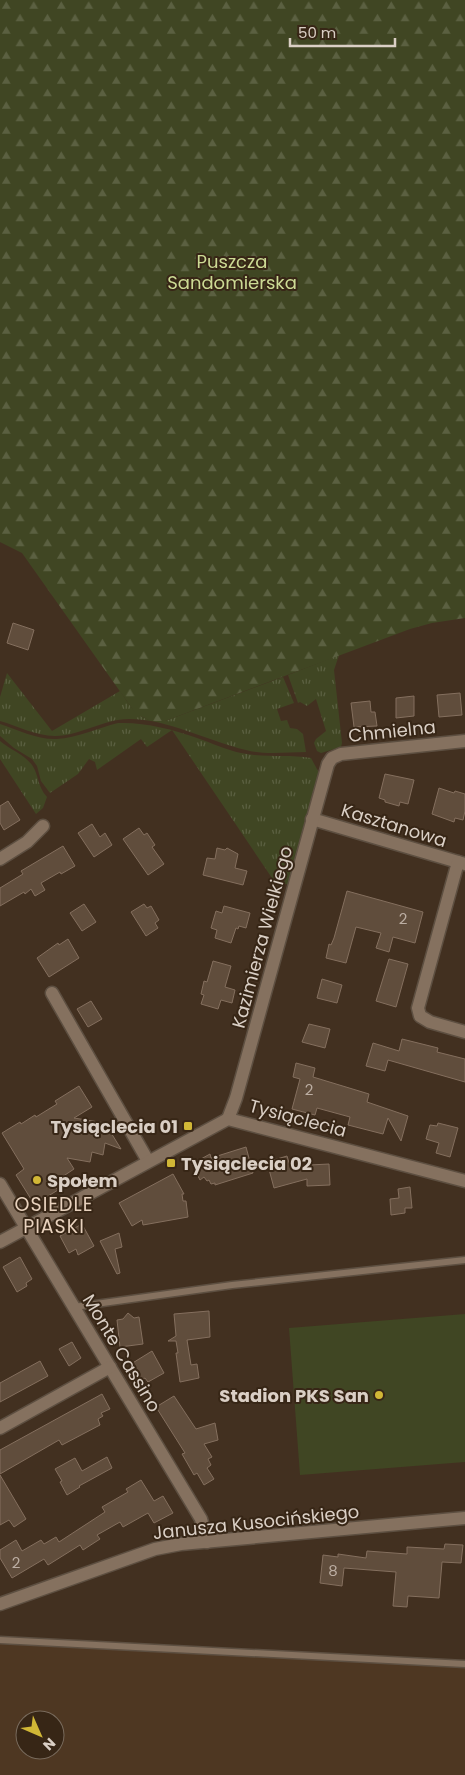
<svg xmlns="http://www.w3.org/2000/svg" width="465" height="1775" viewBox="0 0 465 1775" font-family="Poppins,sans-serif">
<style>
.built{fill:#4e3722;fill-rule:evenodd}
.grass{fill:url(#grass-tufts)}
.forest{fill:url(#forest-firs)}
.garden{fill:#404623}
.building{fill:#604d3c;stroke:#846f5e}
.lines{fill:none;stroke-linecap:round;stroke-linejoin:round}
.lane-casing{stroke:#5d4f41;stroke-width:9}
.street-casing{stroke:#5d4f41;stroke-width:15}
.lane{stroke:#85715f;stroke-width:6}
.street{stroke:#85715f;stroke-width:12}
.poi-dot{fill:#d1b736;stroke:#372616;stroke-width:2}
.labels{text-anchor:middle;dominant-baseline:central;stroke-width:4;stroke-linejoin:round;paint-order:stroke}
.number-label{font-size:15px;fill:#bcaea3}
.park-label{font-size:18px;fill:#ccda94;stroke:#372616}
.street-label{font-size:18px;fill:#dacfc5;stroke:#372616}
.poi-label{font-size:18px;font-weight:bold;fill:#dacfc5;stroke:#372616;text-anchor:end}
.neighbourhood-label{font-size:19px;letter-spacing:1px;fill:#e8d2be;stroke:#372616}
</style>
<defs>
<pattern id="grass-tufts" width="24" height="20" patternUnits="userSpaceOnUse" patternTransform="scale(1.25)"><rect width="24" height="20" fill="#404623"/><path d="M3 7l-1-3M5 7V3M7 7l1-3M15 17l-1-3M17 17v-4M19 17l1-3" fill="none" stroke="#5b6041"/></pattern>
<pattern id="forest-firs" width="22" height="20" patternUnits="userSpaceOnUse" patternTransform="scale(1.25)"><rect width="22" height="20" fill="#404623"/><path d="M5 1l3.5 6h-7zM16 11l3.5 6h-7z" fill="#5b6041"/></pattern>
</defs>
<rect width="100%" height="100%" fill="#423020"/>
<path class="built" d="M0 1644 465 1665V1775H0ZM25 1720H55V1750H25Z"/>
<g class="grass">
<path d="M339 655 334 670 342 743 341 747 321 753 317 751 314 743 316 739 326 731 316 699 307 706 300 702 298 703 288 675Z"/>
<path d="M7 673 52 731 120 691C134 711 138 722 165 721L283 677 294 703 277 709 281 721 287 720 290 728 297 729 303 734 306 752C287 752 264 755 246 750 207 741 169 719 129 719 103 719 80 736 55 736 36 736 18 726 0 721V697Z"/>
<path d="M118 723C144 722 172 729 197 738 212 743 226 750 241 753 264 758 288 754 311 758L318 771V778L289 885 274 881 172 730 147 747 141 739 97 770 95 762 89 759 78 774 50 793 41 781 37 766 32 759 14 748 0 736V724C18 730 38 740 57 739 77 738 98 728 118 723Z"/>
<path d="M0 741C9 749 25 755 32 765 39 775 37 786 47 797L43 808 36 814 0 759Z"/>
</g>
<path class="forest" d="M0 0H465V618L432 623 410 629 165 721H151L136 714 22 553 0 542Z"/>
<path class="garden" d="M465 1314V1462L300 1475 289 1328Z"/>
<g class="building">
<path d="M13 623 34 630 28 650 7 643Z"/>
<path d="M460 693 462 715 439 717 437 695Z"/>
<path d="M414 696V716L396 718V698Z"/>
<path d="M370 701 371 712H375L377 726 354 727 351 703Z"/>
<path d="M385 774 414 780 408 804 400 802 399 806 385 802V800L379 798Z"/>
<path d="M439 788 454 793 455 791 465 794V811L463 820 455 818 454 822 432 814Z"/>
<path d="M8 801 20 820 4 830 0 823V806Z"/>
<path d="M92 824 100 837 105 833 112 845 94 857 78 833Z"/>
<path d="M139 828 144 835 147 833 155 845 152 847 164 864 148 875 123 839Z"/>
<path d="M63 846 75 866 61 874 60 872 41 883 45 890 35 896 31 889 25 894 24 892 0 906V888L23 874 21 871Z"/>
<path d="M217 848 225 850 227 848 238 854 235 868 247 871 243 885 203 875 207 858 215 859Z"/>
<path d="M347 891 423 912 415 943 393 937 389 952 376 948 381 933 356 927 346 963 326 958 329 944 331 945 334 938Z"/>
<path d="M84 904 96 922 82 931 70 913Z"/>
<path d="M144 904 147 908 151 906 159 920 155 923 158 928 146 936 131 912Z"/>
<path d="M224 906 250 913 246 928 239 926 238 929 236 928 231 943 215 938 217 930 211 928 216 911 222 913Z"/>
<path d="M68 939 79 958 49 977 37 958 58 943 59 945Z"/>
<path d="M389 959 408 964 396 1007 376 1001Z"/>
<path d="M213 961 231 966 225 987 235 990 232 1003 221 1000 218 1009 201 1004 204 995 201 994 204 981 207 982Z"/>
<path d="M322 979 342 985 337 1003 317 998Z"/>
<path d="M91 1001 102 1019 88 1027 77 1009Z"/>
<path d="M309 1024 330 1029 325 1048 302 1042Z"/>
<path d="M402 1039 438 1048 437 1052 465 1059V1082L388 1060 385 1071 366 1066 373 1043 399 1051Z"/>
<path d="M296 1063 315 1068 313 1077 369 1094 367 1102 408 1116 401 1141 388 1118 383 1134 348 1125 350 1117 317 1108 315 1115 292 1109 300 1079 293 1077Z"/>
<path d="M79 1086 92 1107 74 1118 105 1123 121 1149 105 1143 103 1155 92 1152 90 1162 67 1158 74 1169 53 1183 58 1190 40 1201 31 1199 16 1175 24 1169 2 1133 20 1122 21 1124 35 1115 36 1117 57 1104 55 1101Z"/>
<path d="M438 1123 458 1128 450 1157 436 1153 439 1143 426 1139 430 1125 437 1126Z"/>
<path d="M246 1147 253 1173 215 1185V1183L211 1184 209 1180 207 1181 204 1177 200 1180 192 1164 210 1154 211 1158Z"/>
<path d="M287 1156 290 1166 329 1164 330 1185 307 1186V1179L274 1188 267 1162Z"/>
<path d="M173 1174 184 1194H182L183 1201H186L188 1217 143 1225 142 1220 132 1226 119 1203Z"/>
<path d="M410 1187 412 1208H405V1213L391 1215 390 1199 399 1198 398 1189Z"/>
<path d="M82 1224 94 1246 78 1255 76 1249 69 1253 60 1236Z"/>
<path d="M119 1233 122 1247 115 1249 120 1273 117 1274 100 1241Z"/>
<path d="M20 1257 32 1279 26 1283 27 1286 17 1292 3 1267Z"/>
<path d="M209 1311 210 1337 187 1340 191 1365 197 1364 199 1378 180 1382 176 1353H178L176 1341H168L176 1336 174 1314Z"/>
<path d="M128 1313 134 1318 139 1317 143 1344 120 1347 117 1320 123 1319Z"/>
<path d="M72 1342 81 1358 69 1366 59 1349Z"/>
<path d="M152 1351 164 1373 148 1382 145 1378 141 1380 131 1364Z"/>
<path d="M40 1361 48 1376 0 1402V1383Z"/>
<path d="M102 1394 110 1409 101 1413 103 1416 98 1419 100 1425 62 1445 59 1440 0 1474V1450Z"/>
<path d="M174 1396 196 1429 215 1423 218 1440 204 1444 212 1457 208 1459 211 1465 207 1468 214 1479 204 1485 197 1473 194 1475 182 1454 185 1453 156 1407Z"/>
<path d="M107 1457 112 1468 79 1486 80 1487 67 1495 60 1482 62 1481 55 1469 75 1458 82 1471Z"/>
<path d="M0 1475 26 1519 14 1527 9 1520 0 1525Z"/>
<path d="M141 1480 154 1501 163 1496 173 1513 154 1523 148 1513 123 1527 120 1522 97 1535 100 1539 83 1550 80 1545 48 1565 44 1559 12 1578 0 1558V1550L16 1540 22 1551 41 1540 44 1544 56 1537 59 1542 105 1512 102 1507 128 1492 126 1489Z"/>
<path d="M445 1544 463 1545 461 1563 442 1562 439 1598 408 1596 407 1607 393 1606 396 1572 344 1568 342 1586 320 1583 323 1555 338 1557V1554L366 1558 367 1551 407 1554V1547L444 1549Z"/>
</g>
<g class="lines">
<g class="lane-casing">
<g id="lane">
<path d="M74 1307 232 1285 465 1260"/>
<path d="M0 1640 465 1664"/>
</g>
</g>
<g class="street-casing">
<g id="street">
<path d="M312 819 465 864"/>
<path d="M0 859 27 842 43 826"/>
<path d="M458 862 418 1008 420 1016 430 1022 465 1032"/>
<path d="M52 993 148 1161"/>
<path d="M228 1119 236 1098 328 764 332 758 341 754 465 741"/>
<path d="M0 1184 201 1519 207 1542"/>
<path d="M0 1242 228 1119 465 1181"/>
<path d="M0 1428 110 1367"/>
<path d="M0 1604 155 1549 181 1544 465 1518"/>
</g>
</g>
<use href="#lane" class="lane"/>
<use href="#street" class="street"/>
</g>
<g class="poi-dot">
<rect x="183" y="1121" width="10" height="10" rx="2.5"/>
<rect x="166" y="1158" width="10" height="10" rx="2.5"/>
<circle cx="37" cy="1180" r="5"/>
<circle cx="379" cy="1395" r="5"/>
</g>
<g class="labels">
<g class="number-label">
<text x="403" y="918">2</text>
<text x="309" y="1089">2</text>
<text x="16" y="1562">2</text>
<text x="333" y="1570">8</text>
</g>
<g class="park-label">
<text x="232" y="261">Puszcza<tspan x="232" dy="21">Sandomierska</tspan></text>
</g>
<g class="street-label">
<text transform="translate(392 731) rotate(-6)">Chmielna</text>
<text transform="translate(394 825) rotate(17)">Kasztanowa</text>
<text transform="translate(262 937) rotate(-75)">Kazimierza Wielkiego</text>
<text transform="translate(298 1118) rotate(15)">Tysiąclecia</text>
<text transform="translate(122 1353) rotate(59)">Monte Cassino</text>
<text transform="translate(256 1522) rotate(-6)">Janusza Kusocińskiego</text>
</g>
<g class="poi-label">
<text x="178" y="1126">Tysiąclecia 01</text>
<text x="181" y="1163" text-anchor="start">Tysiąclecia 02</text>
<text x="47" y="1180" text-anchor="start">Społem</text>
<text x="369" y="1395">Stadion PKS San</text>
</g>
<g class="neighbourhood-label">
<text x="54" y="1204">OSIEDLE<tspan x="54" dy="22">PIASKI</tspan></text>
</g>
</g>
<g transform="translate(40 1735) rotate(135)"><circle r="24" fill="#372616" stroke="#786a5c"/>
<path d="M0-4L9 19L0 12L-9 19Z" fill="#d1b736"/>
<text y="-8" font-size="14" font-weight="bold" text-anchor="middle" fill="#dacfc5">N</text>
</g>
<path d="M290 38v8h105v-8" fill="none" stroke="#dacfc5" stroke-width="2.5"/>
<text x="298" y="38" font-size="15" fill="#dacfc5" stroke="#372616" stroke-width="4" paint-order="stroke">50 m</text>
</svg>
